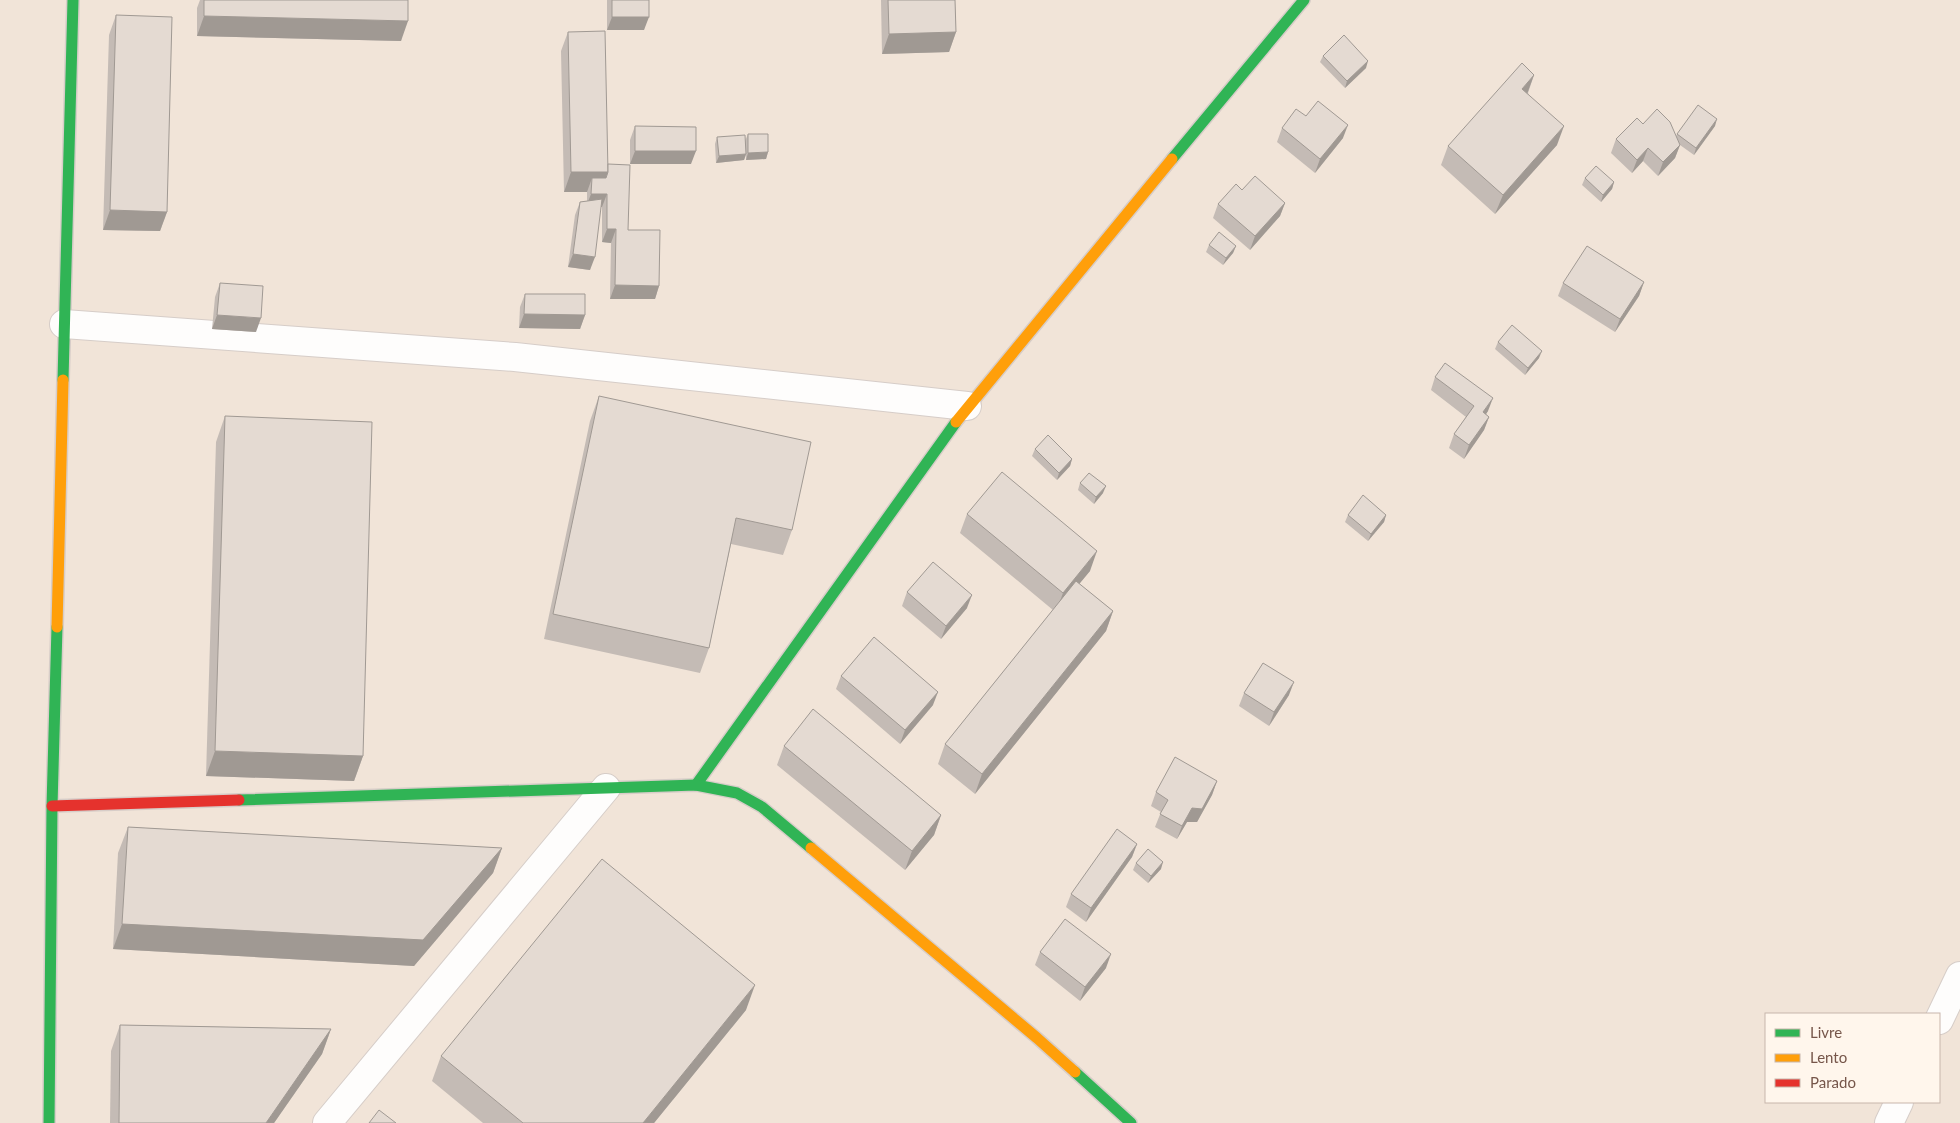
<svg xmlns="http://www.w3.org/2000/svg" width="1960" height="1123" viewBox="0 0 1960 1123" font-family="Lato,sans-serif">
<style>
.residential{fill:#f1e4d8;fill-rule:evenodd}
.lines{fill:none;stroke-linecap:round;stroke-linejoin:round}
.street-casing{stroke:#d6cdc8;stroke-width:30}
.fast-casing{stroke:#d7cdc8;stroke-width:14}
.slow-casing{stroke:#d7cdc8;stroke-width:14}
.jam-casing{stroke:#d7cdc8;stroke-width:14}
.street{stroke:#fefdfc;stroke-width:28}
.fast{stroke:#30b455;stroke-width:11}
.slow{stroke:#ff9f0a;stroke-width:11}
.jam{stroke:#e5322d;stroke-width:11}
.wall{fill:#c4bbb5}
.shaded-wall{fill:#a09993}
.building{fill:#e4dad2;stroke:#a09993}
</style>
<rect width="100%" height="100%" fill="#f8f2eb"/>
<path class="residential" d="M0 0H1960V1123H0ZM1766 1014H1939V1102H1766Z"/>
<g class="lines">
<g class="street-casing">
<g id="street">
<path d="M64 324 515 357 967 406"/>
<path d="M1939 1020 1960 976"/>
<path d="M327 1123 606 788"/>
<path d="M1889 1123 1899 1102"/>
</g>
</g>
<g class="fast-casing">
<g id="fast">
<path d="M1172 159 1304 0"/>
<path d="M63 380 73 0"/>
<path d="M696 785 956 422"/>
<path d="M239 800 696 785 737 793 762 807 811 848"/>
<path d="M1075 1072 1131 1123"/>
<path d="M49 1123 52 806 57 627"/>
</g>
</g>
<g class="slow-casing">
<g id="slow">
<path d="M956 422 1172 159"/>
<path d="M57 627 63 380"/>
<path d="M811 848 1037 1038 1075 1072"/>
</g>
</g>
<g class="jam-casing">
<path id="jam" d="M52 806 239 800"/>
</g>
<use href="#street" class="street"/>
<use href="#fast" class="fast"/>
<use href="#slow" class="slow"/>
<use href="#jam" class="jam"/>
</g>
<g class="wall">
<path d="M200 0H408L401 41 197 36V8Z"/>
<path d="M607 0H649L644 30H607Z"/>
<path d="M881 0H955L956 32 949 52 882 54Z"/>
<path d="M116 15 167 212 160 231 103 230 109 35Z"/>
<path d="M568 32 628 230 659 286 655 299H610L611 243 602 242V207H601L590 270 568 267 575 215 580 202 587 201V192H564L561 51Z"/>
<path d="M1323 56 1366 68 1345 88 1320 62Z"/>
<path d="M1534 75 1528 93 1557 145 1495 214 1441 165 1448 146Z"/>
<path d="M1306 116 1343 138 1315 173 1277 142 1282 128Z"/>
<path d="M1643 124 1676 136 1677 134 1715 126 1694 155 1680 145 1675 158 1658 176 1643 161 1632 173 1611 153 1616 139Z"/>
<path d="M635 126 691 164H630V140Z"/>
<path d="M748 134 768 152 766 159 746 160V155L744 160 716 163 715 144 717 137 745 141Z"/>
<path d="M1585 178 1614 182 1612 189 1601 202 1582 185Z"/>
<path d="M1242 190 1285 203 1280 216 1250 250 1213 218 1218 204Z"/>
<path d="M1209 245 1236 246 1233 253 1223 265 1206 252Z"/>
<path d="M1644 282 1639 296 1615 332 1558 296 1563 283Z"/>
<path d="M220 283 256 332 212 329 215 297Z"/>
<path d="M525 294 585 315 580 329 519 328 520 307Z"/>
<path d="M1498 342 1539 358 1525 375 1495 349Z"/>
<path d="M1435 377 1488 411 1486 414 1489 417 1484 430 1464 459 1449 448 1454 434 1466 417 1431 390Z"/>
<path d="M599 396 792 530 783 555 731 544 709 648 700 673 544 639 590 421Z"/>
<path d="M225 416 363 756 354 781 206 776 216 442Z"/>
<path d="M1035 449 1072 459 1070 466 1057 480 1032 456Z"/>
<path d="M1080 483 1103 493 1094 504 1078 490Z"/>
<path d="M967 514 1090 571 1079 584 1113 611 1106 631 975 794 938 764 945 744 1053 610 960 533Z"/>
<path d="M1348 515H1386L1384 522 1368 541 1345 522Z"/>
<path d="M907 592 967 608 941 639 902 606Z"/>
<path d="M841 676 933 705 900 744 836 689Z"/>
<path d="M1244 693 1289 695 1269 726 1239 706Z"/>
<path d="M784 746 941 815 934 835 905 870 777 765Z"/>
<path d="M1217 781 1212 795 1197 822H1187L1177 839 1155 827 1161 812 1151 806 1156 792Z"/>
<path d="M128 827 502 848 493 873 414 966 113 949 118 853Z"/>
<path d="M1137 844 1132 857 1086 922 1066 907 1071 894Z"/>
<path d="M1136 863 1161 869 1148 883 1133 870Z"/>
<path d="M1040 952 1106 968 1080 1001 1035 965Z"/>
<path d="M746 1010 654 1123H483L432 1081 441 1056Z"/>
<path d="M120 1025 331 1029 322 1054 274 1123H110L111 1051Z"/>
</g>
<g class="shaded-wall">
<path d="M204 16 408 21 401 41 197 36Z"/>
<path d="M612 17H649L644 30H607Z"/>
<path d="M956 32 949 52 882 54 889 34Z"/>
<path d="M1368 61 1366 68 1345 88 1347 81Z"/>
<path d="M1534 75 1527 94 1522 89Z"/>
<path d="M1717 119 1715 126 1694 155 1696 148Z"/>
<path d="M1348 125 1343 138 1315 173 1320 159Z"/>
<path d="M1564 126 1557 145 1495 214 1503 195Z"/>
<path d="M1680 145 1675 158 1658 176 1663 162Z"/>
<path d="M1648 148 1643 161 1632 173 1637 160Z"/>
<path d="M635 151H696L691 164H630Z"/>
<path d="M768 152 766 159 746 160 748 153Z"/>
<path d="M746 154 744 160 716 163 719 156Z"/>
<path d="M571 172H608L601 191 592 178 587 192H564Z"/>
<path d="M1614 182 1612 189 1601 202 1603 195Z"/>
<path d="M591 194H607L602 207H586Z"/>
<path d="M1285 203 1280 216 1250 250 1255 236Z"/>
<path d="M110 210 167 212 160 231 103 230Z"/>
<path d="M607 229H616L611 243 602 242Z"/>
<path d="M1236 246 1233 253 1223 265 1226 258Z"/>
<path d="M573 254 595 257 590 270 568 267Z"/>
<path d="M1644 282 1639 296 1615 332 1620 319Z"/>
<path d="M615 285 659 286 655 299H610Z"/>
<path d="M524 314 585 315 580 329 519 328Z"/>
<path d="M217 315 261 318 256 332 212 329Z"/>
<path d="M1542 351 1539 358 1525 375 1528 368Z"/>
<path d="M1493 398 1488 411 1478 426 1483 412Z"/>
<path d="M1489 417 1484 430 1464 459 1469 445Z"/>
<path d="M1072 459 1070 466 1057 480 1059 473Z"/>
<path d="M1106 486 1103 493 1094 504 1096 497Z"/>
<path d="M1386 515 1384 522 1368 541 1371 534Z"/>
<path d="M1097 551 1090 571 1056 612 1063 593Z"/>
<path d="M972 595 967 608 941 639 946 626Z"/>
<path d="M1113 611 1106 631 975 794 982 774Z"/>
<path d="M1294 682 1289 695 1269 726 1274 712Z"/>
<path d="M938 692 933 705 900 744 905 730Z"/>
<path d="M215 751 363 756 354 781 206 776Z"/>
<path d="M1217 781 1212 795 1197 822H1187L1177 839 1182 826 1192 808Z"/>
<path d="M941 815 934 835 905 870 912 851Z"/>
<path d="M1137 844 1132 857 1086 922 1091 908Z"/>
<path d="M502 848 493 873 414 966 113 949 122 924Z"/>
<path d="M1163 862 1161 869 1148 883 1151 876Z"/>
<path d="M1111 954 1106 968 1080 1001 1085 987Z"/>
<path d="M755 985 746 1010 654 1123H643Z"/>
<path d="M331 1029 322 1054 274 1123H266Z"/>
</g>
<g class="building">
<path d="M204 0H408V21L204 16Z"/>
<rect x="612" y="0" width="37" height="17"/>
<path d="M888 0H955L956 32 889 34Z"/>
<path d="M116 15 172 17 167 212 110 210Z"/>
<path d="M605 31 608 172H571L568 32Z"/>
<path d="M1344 35 1368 61 1347 81 1323 56Z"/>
<path d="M1522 63 1534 75 1522 89 1564 126 1503 195 1448 146Z"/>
<path d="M1318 101 1348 125 1320 159 1282 128 1296 109 1306 116Z"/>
<path d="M1698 105 1717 119 1696 148 1677 134Z"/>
<path d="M1657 109 1670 122 1680 145 1663 162 1648 148 1637 160 1616 139 1637 118 1643 124Z"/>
<path d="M635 126 696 127V151H635Z"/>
<path d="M748 134H768V152L748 153Z"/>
<path d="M745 135 746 154 719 156 717 137Z"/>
<path d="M608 164 630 165 628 230H660L659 286 615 285 616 229H607V194H591L592 178H606L608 172Z"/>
<path d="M1596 166 1614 182 1603 195 1585 178Z"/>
<path d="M1255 176 1285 203 1255 236 1218 204 1236 184 1242 190Z"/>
<path d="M602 199 595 257 573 254 580 202Z"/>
<path d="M1219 232 1236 246 1226 258 1209 245Z"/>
<path d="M1587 246 1644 282 1620 319 1563 283Z"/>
<path d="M220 283 263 286 261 318 217 315Z"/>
<path d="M525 294H585V315L524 314Z"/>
<path d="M1512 325 1542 351 1528 368 1498 342Z"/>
<path d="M1445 363 1493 398 1483 412 1489 417 1469 445 1454 434 1474 406 1435 377Z"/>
<path d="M599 396 811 442 792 530 736 518 709 648 553 614Z"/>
<path d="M225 416 372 422 363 756 215 751Z"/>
<path d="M1048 435 1072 459 1059 473 1035 449Z"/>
<path d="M1002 472 1097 551 1063 593 967 514Z"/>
<path d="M1089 473 1106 486 1096 497 1080 483Z"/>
<path d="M1363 495 1386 515 1371 534 1348 515Z"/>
<path d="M933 562 972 595 946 626 907 592Z"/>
<path d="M1076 581 1113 611 982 774 945 744Z"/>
<path d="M874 637 938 692 905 730 841 676Z"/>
<path d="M1263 663 1294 682 1274 712 1244 693Z"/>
<path d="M813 709 941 815 912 851 784 746Z"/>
<path d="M1175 757 1217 781 1202 809 1192 808 1182 826 1160 814 1168 800 1156 792Z"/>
<path d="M128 827 502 848 423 940 122 924Z"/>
<path d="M1117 829 1137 844 1091 908 1071 894Z"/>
<path d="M1148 849 1163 862 1151 876 1136 863Z"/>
<path d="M602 859 755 985 643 1123H523L441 1056Z"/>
<path d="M1065 919 1111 954 1085 987 1040 952Z"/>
<path d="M120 1025 331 1029 266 1123H119Z"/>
<path d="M379 1110 396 1123H369Z"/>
</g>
<rect x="1765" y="1013" width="175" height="90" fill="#fff6ec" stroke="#c8b6ab"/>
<rect x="1775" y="1029" width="25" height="8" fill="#30b455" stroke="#c8b6ab"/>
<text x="1810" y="1038" font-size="15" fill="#76564a">Livre</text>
<rect x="1775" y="1054" width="25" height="8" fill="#ff9f0a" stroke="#c8b6ab"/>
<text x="1810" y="1063" font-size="15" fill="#76564a">Lento</text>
<rect x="1775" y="1079" width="25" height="8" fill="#e5322d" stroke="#c8b6ab"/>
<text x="1810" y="1088" font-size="15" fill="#76564a">Parado</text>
</svg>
